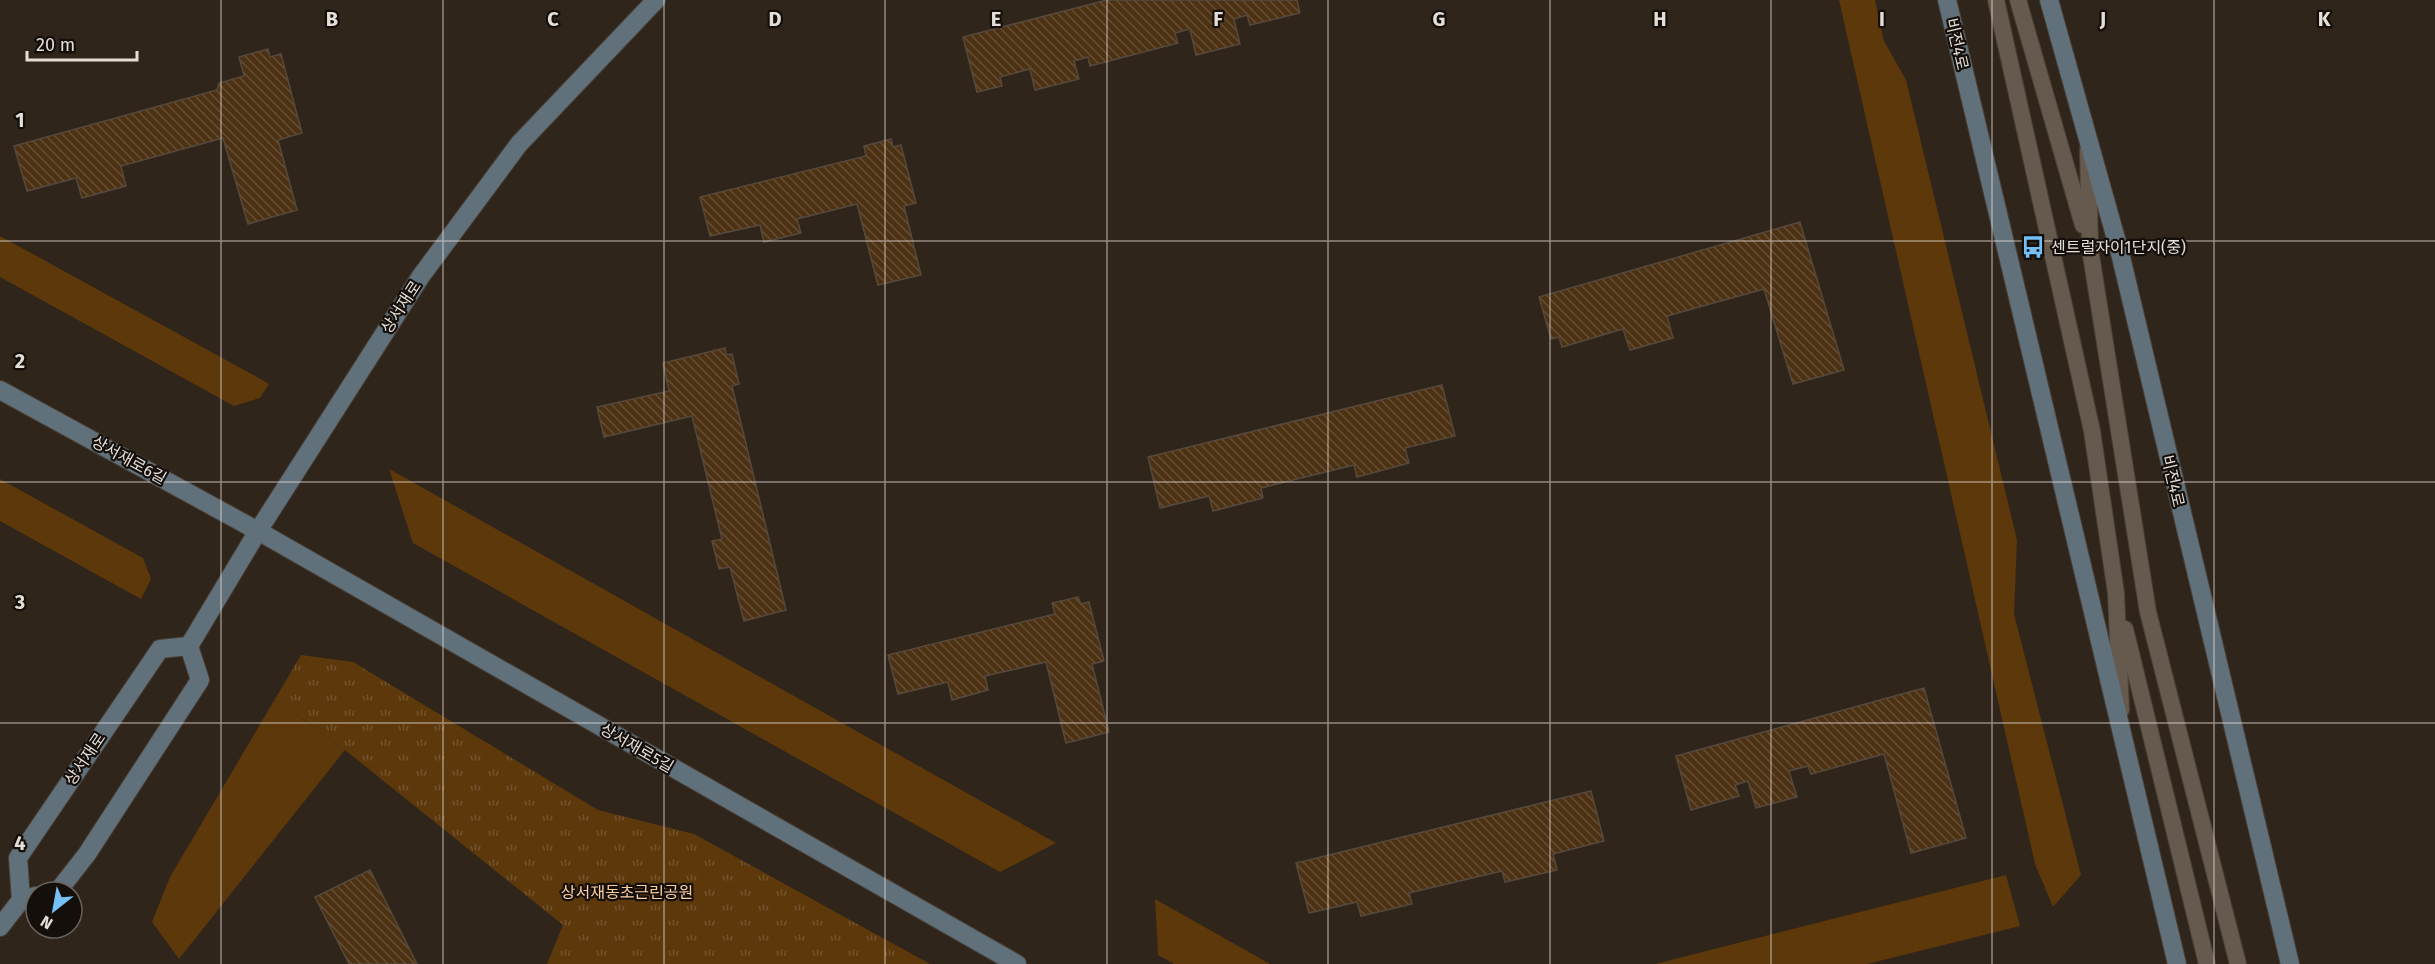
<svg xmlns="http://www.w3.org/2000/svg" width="2435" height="964" viewBox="0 0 2435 964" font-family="'Fira Sans','Noto Sans KR',sans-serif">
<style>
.green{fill:#5c380b}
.park{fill:url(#park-tufts)}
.building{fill:url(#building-back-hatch);stroke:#55493d;stroke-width:1.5}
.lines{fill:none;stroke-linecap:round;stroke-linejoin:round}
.lane-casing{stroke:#494037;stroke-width:18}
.secondary-casing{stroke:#494037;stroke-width:20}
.lane{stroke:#66594d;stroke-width:16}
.secondary{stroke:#61717b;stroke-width:18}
.grid{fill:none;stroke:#e5ded7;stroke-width:1.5;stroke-opacity:0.55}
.labels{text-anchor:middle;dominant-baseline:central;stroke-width:4.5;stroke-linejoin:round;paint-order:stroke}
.street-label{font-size:16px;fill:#e5ded7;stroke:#140f0b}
.poi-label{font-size:16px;fill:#e5ded7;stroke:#140f0b;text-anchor:start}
.park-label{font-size:16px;fill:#fbcda1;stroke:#140f0b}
.grid-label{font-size:20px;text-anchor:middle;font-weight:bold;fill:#e5ded7;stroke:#140f0b;stroke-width:4.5;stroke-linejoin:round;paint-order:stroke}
</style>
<defs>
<pattern id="park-tufts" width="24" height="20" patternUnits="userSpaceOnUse" patternTransform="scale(1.5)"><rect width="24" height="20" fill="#5c380b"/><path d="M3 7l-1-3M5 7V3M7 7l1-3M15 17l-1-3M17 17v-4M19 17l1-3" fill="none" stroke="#73542e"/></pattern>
<pattern id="building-back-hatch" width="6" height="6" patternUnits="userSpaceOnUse" patternTransform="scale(1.5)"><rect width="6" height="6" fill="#4d3113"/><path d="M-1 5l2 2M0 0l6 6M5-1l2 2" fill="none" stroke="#664e35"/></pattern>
</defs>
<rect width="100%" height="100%" fill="#30251a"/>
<g class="green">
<path d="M1839 0H1875L1884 41 1906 80 2017 540 2014 614 2081 875 2053 907 2035 864Z"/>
<path d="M0 236 257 377 269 384 260 398 234 406 0 277Z"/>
<path d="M389 469 416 484 1056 843 1000 872 413 543Z"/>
<path d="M0 479 143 558 151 579 141 599 0 521Z"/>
<path d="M275 699 345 750 179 959 152 922 170 877Z"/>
<path d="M2006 875 2020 926 1867 964H1655Z"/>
<path d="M1155 899 1270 964H1174L1158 955Z"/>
</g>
<path class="park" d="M301 655 353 662 598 810 694 834 930 964H547L563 925 345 750 275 699Z"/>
<g class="building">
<path d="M1107 0H1297L1300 13 1250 25 1247 15 1234 19 1240 44 1196 55 1190 29 1175 33 1178 43 1090 66 1088 57 1074 61 1079 79 1035 90 1030 69 1000 77 1002 86 977 92 963 37Z"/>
<path d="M268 49 270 57 281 54 302 133 278 140 297 210 248 224 223 138 121 166 126 186 82 198 76 178 27 191 14 146 217 90 219 83 244 76 239 57Z"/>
<path d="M891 139 893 147 901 145 916 203 904 206 921 275 878 285 857 204 797 219 801 233 764 242 760 225 710 236 700 197 866 156 864 146Z"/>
<path d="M1800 222 1844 370 1793 384 1764 289 1667 316 1673 338 1630 350 1623 329 1562 347 1559 337 1551 339 1539 297Z"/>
<path d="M725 348 726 355 732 354 739 384 732 386 786 610 744 621 730 567 719 569 712 541 722 539 692 416 604 437 597 407 669 391 663 363Z"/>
<path d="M1442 385 1455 436 1405 448 1409 463 1357 477 1354 465 1261 488 1263 498 1213 511 1209 496 1160 508 1148 457Z"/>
<path d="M1078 597 1081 604 1089 602 1104 661 1092 664 1109 732 1066 743 1046 662 985 676 988 690 952 700 948 682 898 694 888 655 1055 614 1052 603Z"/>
<path d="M1924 688 1966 838 1911 853 1884 754 1811 774 1808 766 1789 771 1797 797 1756 808 1748 781 1735 785 1739 796 1691 810 1676 756Z"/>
<path d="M1591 791 1604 841 1553 854 1557 870 1505 882 1502 871 1409 893 1412 904 1361 916 1357 902 1309 913 1296 863Z"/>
<path d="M370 870 417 964H349L315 897Z"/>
</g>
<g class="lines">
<g class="lane-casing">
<g id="lane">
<path d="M1996 0 2092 431 2116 593 2121 710"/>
<path d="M2018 0 2083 225"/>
<path d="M2088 150 2090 249 2148 612 2238 964"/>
<path d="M2125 629 2207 964"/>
</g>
</g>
<g class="secondary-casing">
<g id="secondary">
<path d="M1947 0 2177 964"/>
<path d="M2049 0 2120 253 2290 964"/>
<path d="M0 390 258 531 1017 964"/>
<path d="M53 892 58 891 87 854 200 680 189 646 258 531 421 276 519 144 656 0"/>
<path d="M21 900 18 858 160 649 189 646"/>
<path d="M0 927 21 900 36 896"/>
</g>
</g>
<use href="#lane" class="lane"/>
<use href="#secondary" class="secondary"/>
</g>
<path class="grid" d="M221 0V964M443 0V964M664 0V964M885 0V964M1107 0V964M1328 0V964M1550 0V964M1771 0V964M1992 0V964M2214 0V964M0 241H2435M0 482H2435M0 723H2435"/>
<defs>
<g id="bus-bare" transform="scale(1.8)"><path d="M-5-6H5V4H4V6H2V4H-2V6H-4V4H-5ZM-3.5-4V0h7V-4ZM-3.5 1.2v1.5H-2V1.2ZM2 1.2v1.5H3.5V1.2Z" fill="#75c0f6" stroke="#140f0b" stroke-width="2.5" paint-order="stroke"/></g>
</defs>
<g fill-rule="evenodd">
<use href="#bus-bare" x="2033" y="247"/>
</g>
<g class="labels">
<g class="street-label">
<text transform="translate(1957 44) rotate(77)">비전4로</text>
<text transform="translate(401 307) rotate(-57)">상서재로</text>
<text transform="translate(129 460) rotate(29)">상서재로6길</text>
<text transform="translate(2173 481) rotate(77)">비전4로</text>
<text transform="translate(637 748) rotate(30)">상서재로5길</text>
<text transform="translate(85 759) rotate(-56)">상서재로</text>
</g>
<g class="poi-label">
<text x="2051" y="247">센트럴자이1단지(중)</text>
</g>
<g class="park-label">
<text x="627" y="892">상서재동초근린공원</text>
</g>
</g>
<g class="grid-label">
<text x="332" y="26">B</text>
<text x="553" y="26">C</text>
<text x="775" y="26">D</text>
<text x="996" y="26">E</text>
<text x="1218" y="26">F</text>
<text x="1439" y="26">G</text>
<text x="1660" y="26">H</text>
<text x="1882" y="26">I</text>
<text x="2103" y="26">J</text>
<text x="2324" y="26">K</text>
<text x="20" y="127">1</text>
<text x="20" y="368">2</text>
<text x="20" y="609">3</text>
<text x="20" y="850">4</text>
</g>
<g transform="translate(54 910) rotate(211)"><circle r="28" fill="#140f0b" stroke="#68625d" stroke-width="1.5"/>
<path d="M0-4.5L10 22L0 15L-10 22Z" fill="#75c0f6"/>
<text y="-9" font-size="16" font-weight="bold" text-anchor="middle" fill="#e5ded7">N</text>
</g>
<path d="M27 51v9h110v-9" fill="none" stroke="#e5ded7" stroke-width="3"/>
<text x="36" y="51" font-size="18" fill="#e5ded7" stroke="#140f0b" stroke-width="4.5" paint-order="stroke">20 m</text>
</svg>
